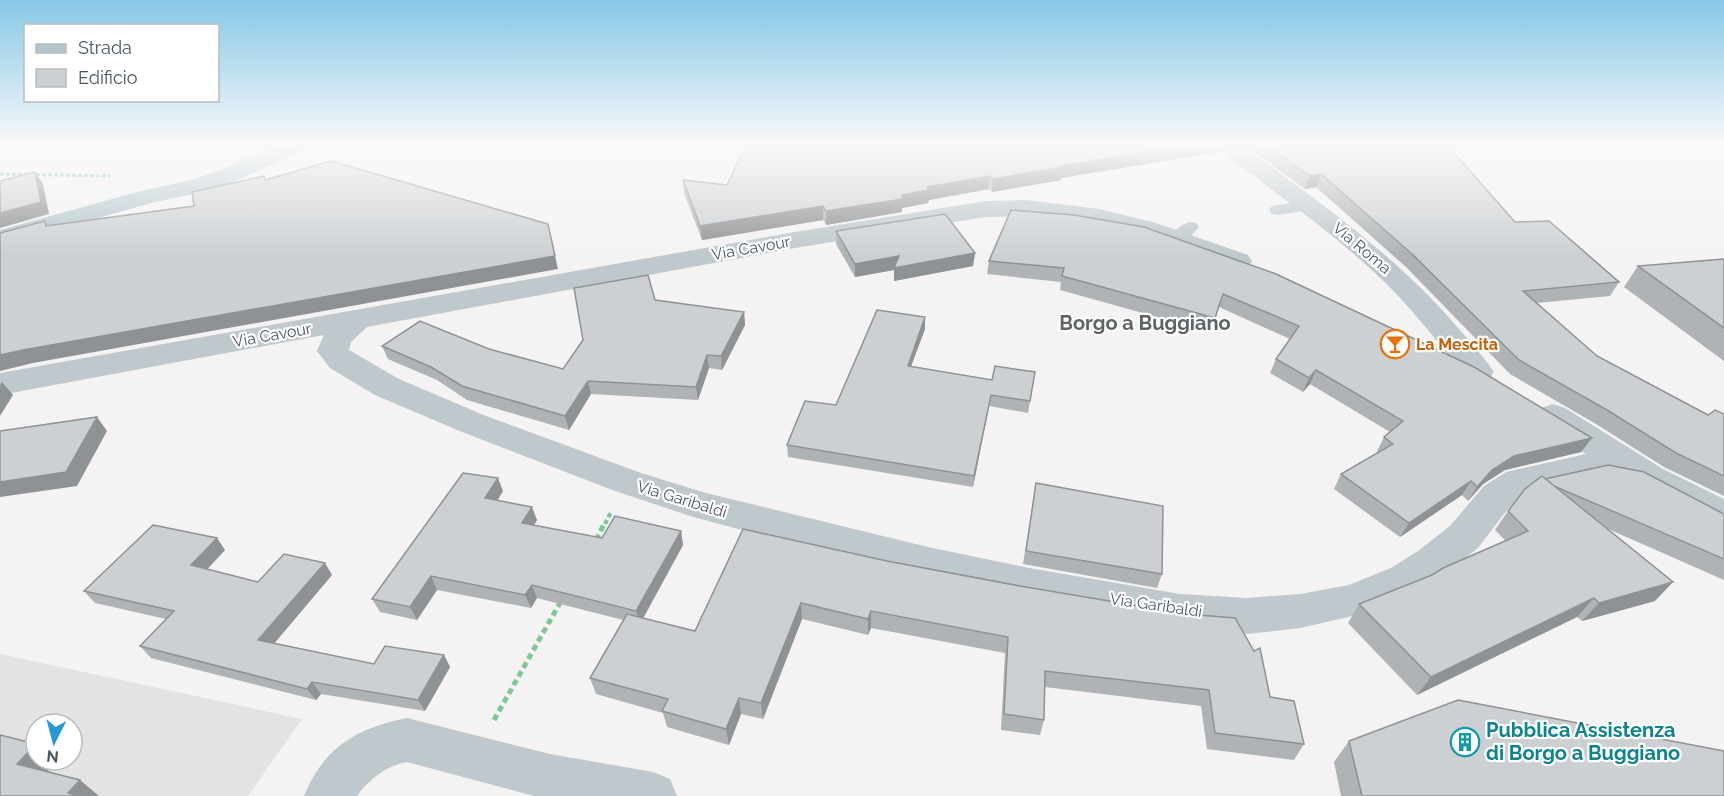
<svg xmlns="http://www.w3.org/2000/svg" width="1724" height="796" viewBox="0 0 1724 796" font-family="Raleway,sans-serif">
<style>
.education{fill:#e4e3e3;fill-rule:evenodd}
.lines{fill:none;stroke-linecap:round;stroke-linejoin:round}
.path-far2{stroke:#7fc895;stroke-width:3;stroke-dasharray:4 2;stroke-linecap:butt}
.path-far1{stroke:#7fc895;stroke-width:4;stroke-dasharray:4.5 3;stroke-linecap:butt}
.path{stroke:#7fc895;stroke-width:5;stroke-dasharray:6 4;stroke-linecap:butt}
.lane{fill:#bec8cd;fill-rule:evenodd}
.street{fill:#bec8cd;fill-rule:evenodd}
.primary{fill:#b4c6cd;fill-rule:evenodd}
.wall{fill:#afb3b5}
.shaded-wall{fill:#8f9294}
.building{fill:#ccd0d3;stroke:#8f9294;stroke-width:1.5}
.labels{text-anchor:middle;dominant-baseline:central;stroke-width:4.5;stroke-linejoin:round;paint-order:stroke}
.street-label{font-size:16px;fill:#4b585e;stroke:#fff}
.food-label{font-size:16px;font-weight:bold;fill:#c56008;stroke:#fff;text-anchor:start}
.quarter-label{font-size:20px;font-weight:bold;fill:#5e6366;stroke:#fff}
.near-culture-label{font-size:20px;font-weight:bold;fill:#0d838f;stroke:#fff;text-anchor:start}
</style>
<rect width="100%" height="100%" fill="#f4f2f2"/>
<path class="education" d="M0 654 302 719 248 796H0ZM36 724H72V760H36Z"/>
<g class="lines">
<path class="path-far2" d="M0 174 110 176"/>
<path class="path-far1" d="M605 524 611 512"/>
<g class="path">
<path d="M596 540 605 522"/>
<path d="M494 720 561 601"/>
</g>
<g class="lane">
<path d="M1311 200 1317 201 1320 205 1317 209 1278 215 1272 214 1269 210 1272 206Z"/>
<path d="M1190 222 1196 223 1199 227 1184 243H1172L1169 239C1174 231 1181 224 1190 222Z"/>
</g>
<g class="street">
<path d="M1216 145H1242C1320 203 1395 254 1459 329 1471 343 1484 357 1494 372L1489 379 1478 382 1467 379C1438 342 1409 304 1374 272 1326 227 1271 190 1219 150Z"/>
<path d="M1026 200 1099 209 1156 223 1248 255 1252 261 1248 267 1238 269 1147 237 1099 225 1026 216 986 217 795 248 367 327 351 342 349 350 399 379 486 416 641 473 706 493 928 547 1029 568 1180 594 1247 598 1300 594 1349 585 1391 568 1418 551 1450 526 1484 486 1506 472 1586 454 1541 424 1536 416 1541 408 1553 404 1565 408 1663 469 1724 499V530L1711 526 1633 485 1597 477 1530 492 1510 506 1478 548 1446 573 1419 592 1366 613 1300 628 1247 634 1180 628 1029 602 928 579 693 517 615 491 462 432 375 395 330 368 317 351 324 335 0 395V373L795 232 986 201Z"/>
<path d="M407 718 550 754 653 772 670 779 677 796H534L407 762C386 766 370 778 357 796H304C324 747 357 728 407 718Z"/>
</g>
<path class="primary" d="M277 145H308L304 150 238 180 206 191 151 203 0 246V230L137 192 191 180 220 170Z"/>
</g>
<g class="wall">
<path d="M746 145H1220L1218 152 1061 178V180L992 192 989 189 929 200 928 203 902 208V212L826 225 823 220 702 240 684 193 683 180 727 185Z"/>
<path d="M1245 145H1447L1515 222 1619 282 1610 296 1537 303 1597 356 1708 415 1724 414V496L1664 467 1596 424 1510 374 1406 267 1316 187 1305 189Z"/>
<path d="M1011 210 1592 438 1581 452 1505 470 1483 484 1468 501 1462 495 1400 537 1334 489 1341 474 1378 452 1377 451 1384 437 1390 432 1310 384 1303 392 1270 373 1276 359 1290 339 1219 307 1211 332 1060 290 1061 282 987 274 989 261Z"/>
<path d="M836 231 975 253 973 266 894 281V270L855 277 836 244Z"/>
<path d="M1724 259V361L1624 287 1638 266Z"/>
<path d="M655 300 744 312 745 325 722 370 709 368 698 400 591 394 569 430 467 400 437 380 388 359 382 346 489 349 563 369Z"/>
<path d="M925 317V329L911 366 992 380 1035 372 1028 413 989 406 973 487 788 457 787 445 836 405Z"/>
<path d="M1545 479 1724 514V580L1606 528 1655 601 1582 621 1577 617 1417 695 1348 623 1359 604 1432 575 1506 541 1495 530 1508 511Z"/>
<path d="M503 491 497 501 537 520 534 525 602 538 681 531 683 545 643 618 695 631 743 529 1270 697 1304 744 1294 760 1207 749 1201 706 1045 687 1044 720 1040 735 1001 730 1005 653 871 628 868 635 802 619 763 719 741 714 729 745 667 727 663 713 596 694 590 678 623 620 537 598 531 608 437 590 417 620 380 612 372 599Z"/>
<path d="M1034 496 1162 574 1157 588 1023 564Z"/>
<path d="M225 550 207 569 258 582 332 575 274 643 374 664 444 655 450 667 425 711 321 694 316 700 151 658 140 646 166 619 95 603 84 591Z"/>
<path d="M1349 741 1724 796H1341L1334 762Z"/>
</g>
<g class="shaded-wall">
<path d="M1188 145H1220L1218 152 1061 178V180L992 192 993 179 1061 166Z"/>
<path d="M35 172 43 184 49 214 0 228V213Z"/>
<path d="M1321 174 1316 187 1305 189 1310 176Z"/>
<path d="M990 176 989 189 929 200 928 203 902 208V212L826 225V211L902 195 927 187Z"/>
<path d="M823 206V220L702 240 700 226Z"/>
<path d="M548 224 558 269 33 363 0 371V355Z"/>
<path d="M975 253 973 266 894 281V270L855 277V264L899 256Z"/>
<path d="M744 312 745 325 722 370 721 356Z"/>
<path d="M925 317V329L907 377 908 366Z"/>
<path d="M707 355 709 368 698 400 696 387Z"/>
<path d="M1316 370 1310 384 1303 392 1309 378Z"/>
<path d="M588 381 591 394 569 430 565 416Z"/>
<path d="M2 382 13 395 0 416V385Z"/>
<path d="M991 395 989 406 973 487 974 476Z"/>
<path d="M97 417 107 431 77 486 0 497V482Z"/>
<path d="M1592 438 1581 452 1505 470 1483 484 1468 501 1477 487 1492 470 1514 456Z"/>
<path d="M498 478 503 491 490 512 485 498Z"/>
<path d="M1471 481 1462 495 1400 537 1409 523Z"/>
<path d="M532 507 537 520 527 536 522 523Z"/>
<path d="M681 531 683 545 640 624 636 611Z"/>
<path d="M217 538 225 550 200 577 191 565Z"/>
<path d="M325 563 332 575 267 652 258 640Z"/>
<path d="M431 576 437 590 417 620 410 607Z"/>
<path d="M1673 582 1655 601 1582 621 1599 603Z"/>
<path d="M532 585 537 598 531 608 525 595Z"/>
<path d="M1594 598 1577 617 1417 695 1431 677Z"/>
<path d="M801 603 802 619 763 719 761 703Z"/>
<path d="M871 611V628L868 635V619Z"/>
<path d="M444 655 450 667 425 711 418 700Z"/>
<path d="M312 682 321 694 316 700 307 689Z"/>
<path d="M739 698 741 714 729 745 726 729Z"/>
<path d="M36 744V760H56L57 761 39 781 17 764Z"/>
<path d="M80 780 99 796H71L68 793Z"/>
</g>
<g class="building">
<path d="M746 145H1188L1061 166 1063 167 993 179 990 176 927 187 929 190 902 195 903 199 826 211 823 206 700 226 683 180 727 185Z"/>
<path d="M1266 145H1447L1515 222 1549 221 1619 282 1523 291 1597 356 1708 415 1715 410 1724 414V476L1676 453 1607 410 1519 360 1412 254 1321 174 1310 176Z"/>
<path d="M331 161 548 224 555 256 23 350 0 355V233L45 221 46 226 194 206 192 192 264 176 265 180Z"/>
<path d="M35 172 41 202 0 213V181Z"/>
<path d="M1011 210 1074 215 1144 227 1276 274 1474 367 1592 438 1514 456 1492 470 1477 487 1471 481 1409 523 1341 474 1393 444 1384 437 1403 421 1316 370 1309 378 1276 359 1299 326 1223 294 1215 318 1062 276 1064 268 989 261Z"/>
<path d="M945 214 975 253 894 268 899 256 855 264 836 231Z"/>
<path d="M1724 259V328L1638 266Z"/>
<path d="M648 275 655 300 744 312 721 356 707 355 696 387 588 381 565 416 462 386 431 367 382 346 420 321 489 349 563 369 583 340 574 288Z"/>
<path d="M877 310 925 317 908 366 992 380 995 366 1035 372 1030 401 991 395 974 476 787 445 805 401 836 405Z"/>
<path d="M97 417 66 472 0 482V431Z"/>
<path d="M1608 465 1644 472 1724 514V559L1554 486 1545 479Z"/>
<path d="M463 473 498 478 485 498 532 507 522 523 602 538 615 516 681 531 636 611 532 585 525 595 431 576 410 607 372 599Z"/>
<path d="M1542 476 1673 582 1599 603 1594 598 1431 677 1359 604 1432 575 1443 568 1528 531 1508 511 1525 489Z"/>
<path d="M1036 483 1163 506 1162 574 1026 551Z"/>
<path d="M153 525 217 538 191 565 258 582 284 554 325 563 258 640 374 664 385 646 444 655 418 700 312 682 307 689 140 646 174 611 84 591Z"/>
<path d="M743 529 887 561 1020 586 1186 614 1235 618 1254 651 1260 648 1270 697 1294 701 1304 744 1215 733 1209 690 1045 671 1044 720 1004 714 1008 637 871 611 868 619 801 603 761 703 739 698 726 729 662 711 668 699 590 678 627 614 695 631Z"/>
<path d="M1458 700 1724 751V796H1362L1349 741Z"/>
<path d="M0 735 36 744 17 764 80 780 68 793 77 796H0Z"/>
</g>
<linearGradient id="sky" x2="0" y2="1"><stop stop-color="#87c8e7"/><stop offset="0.57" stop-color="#faf9f9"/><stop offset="1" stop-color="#faf9f9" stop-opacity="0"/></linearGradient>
<rect width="1724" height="256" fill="url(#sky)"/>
<defs>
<g id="bar-ring" transform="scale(1.5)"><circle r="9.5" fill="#fff" stroke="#e8710a" stroke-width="1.5"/><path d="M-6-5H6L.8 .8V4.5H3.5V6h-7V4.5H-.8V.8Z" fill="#e8710a"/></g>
<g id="building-ring" transform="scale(1.5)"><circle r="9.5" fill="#fff" stroke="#0f9aa8" stroke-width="1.5"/><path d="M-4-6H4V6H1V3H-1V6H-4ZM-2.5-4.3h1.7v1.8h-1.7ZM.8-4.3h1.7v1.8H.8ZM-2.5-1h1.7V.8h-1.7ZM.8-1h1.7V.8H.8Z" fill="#0f9aa8"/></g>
</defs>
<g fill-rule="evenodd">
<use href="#bar-ring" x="1395" y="344"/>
<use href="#building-ring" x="1465" y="742"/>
</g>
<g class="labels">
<g class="street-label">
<text transform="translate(751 248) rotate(-10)">Via Cavour</text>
<text transform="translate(1362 248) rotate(40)">Via Roma</text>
<text transform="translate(272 335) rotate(-10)">Via Cavour</text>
<text transform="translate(682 499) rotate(17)">Via Garibaldi</text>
<text transform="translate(1156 605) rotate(8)">Via Garibaldi</text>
</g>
<g class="food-label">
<text x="1416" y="344">La Mescita</text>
</g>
<g class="quarter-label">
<text x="1145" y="323">Borgo a Buggiano</text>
</g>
<g class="near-culture-label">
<text x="1486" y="730">Pubblica Assistenza<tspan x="1486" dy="23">di Borgo a Buggiano</tspan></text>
</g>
</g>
<rect x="24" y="24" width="195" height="78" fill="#ffffff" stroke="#b7bcbf" stroke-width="1.5"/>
<rect x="36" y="44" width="30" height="9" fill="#b4c6cd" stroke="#b7bcbf" stroke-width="1.5"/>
<text x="78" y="54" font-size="18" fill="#4b585e">Strada</text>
<rect x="36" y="69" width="30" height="18" fill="#ccd0d3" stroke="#b7bcbf" stroke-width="1.5"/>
<text x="78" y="84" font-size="18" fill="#4b585e">Edificio</text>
<g transform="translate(54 742) rotate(186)"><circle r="28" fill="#ffffff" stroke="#b7bcbf" stroke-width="1.5"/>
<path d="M0-4.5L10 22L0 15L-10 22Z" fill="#2897d7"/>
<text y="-9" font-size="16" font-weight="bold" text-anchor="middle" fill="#4b585e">N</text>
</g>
</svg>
